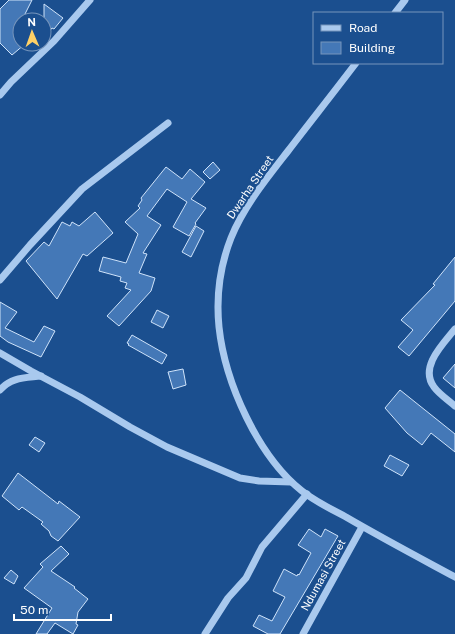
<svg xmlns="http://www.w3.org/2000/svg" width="455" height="634" viewBox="0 0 455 634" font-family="'Public Sans',sans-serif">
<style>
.building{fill:#4478b7;stroke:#cfe3fa}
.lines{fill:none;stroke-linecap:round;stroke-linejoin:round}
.minor{stroke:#a9c9ee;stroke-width:7}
.labels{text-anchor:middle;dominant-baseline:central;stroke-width:4;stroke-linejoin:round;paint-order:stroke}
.street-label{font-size:11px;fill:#fff;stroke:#1b4f8f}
</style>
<rect width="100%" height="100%" fill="#1b4f8f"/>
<g class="building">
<path d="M9 0H32L22 20H20V23L15 34 20 39V44H25L12 55 0 43V9Z"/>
<path d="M44 4 63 18 54 29 52 28 44 38Z"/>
<path d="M213 162 220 170 210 179 203 172Z"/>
<path d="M166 167 182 179 190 169 205 182 191 199 206 208 195 223 196 224 189 236 173 227 187 202 167 189 147 216 161 225 143 253 147 254 139 273 155 278 151 291 119 326 107 316 131 290 125 288 127 283 120 281 121 277 99 271 103 257 126 263 138 234 125 222 140 208 138 206 142 200 141 198Z"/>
<path d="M95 212 113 233 87 256 83 254 57 299 26 261 44 242 49 246 62 222 70 226 72 222 79 226Z"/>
<path d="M196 226 204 231 191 257 182 252Z"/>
<path d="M455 257V301L409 356 398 347 413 330 401 320 435 285 433 284Z"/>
<path d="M0 302 17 312 5 328 34 342 44 326 55 331 41 357 8 342 0 336Z"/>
<path d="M157 310 169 316 163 328 151 322Z"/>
<path d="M132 335 167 355 162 364 128 345 129 344 127 343Z"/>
<path d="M455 364V388L443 378Z"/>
<path d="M183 369 186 385 173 389 168 372Z"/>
<path d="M400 390 455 434V452L431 433 422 445 407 433 385 408Z"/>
<path d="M35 437 45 443 39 452 29 445Z"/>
<path d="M390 455 409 465 402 476 384 466Z"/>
<path d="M18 473 58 504 59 501 80 517 58 541 51 536 49 531 41 524 43 522 22 507 19 510 2 496Z"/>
<path d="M309 529 321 537 325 529 338 536 280 634H268L253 626 259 615 272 621 285 597 273 591 284 569 297 576 298 574 299 575 311 553 298 545Z"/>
<path d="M61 546 69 554 51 571 75 587 74 588 88 599 78 612 76 624 78 625 73 634 55 623 47 634H36L52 608 24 588 43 567 40 564Z"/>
<path d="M11 570 18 576 14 584 4 578Z"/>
</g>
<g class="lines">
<g class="minor">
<path d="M395 13 405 0"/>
<path d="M356 63C334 92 311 121 288 151 267 178 244 206 231 238 220 266 216 297 219 327 225 383 258 456 302 491 316 502 331 509 346 517 382 538 418 557 455 577"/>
<path d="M0 95 11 82 54 41 90 0"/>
<path d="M0 280 30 245 82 189 168 123"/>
<path d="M455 329C443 344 419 367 434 387 439 394 448 400 455 406"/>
<path d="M0 353 31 371 80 397 130 427 167 447 240 478 259 481 291 482"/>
<path d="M0 390C11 377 25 378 41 376"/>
<path d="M205 634 228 598 246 578 262 547 307 494"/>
<path d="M303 634 362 527"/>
</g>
</g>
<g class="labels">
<g class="street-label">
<text transform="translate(250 187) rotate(-56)">Dwarha Street</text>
<text transform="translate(323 575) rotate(-61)">Ndumasi Street</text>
</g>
</g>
<rect x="313" y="12" width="130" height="52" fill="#1b4f8f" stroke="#7695bc"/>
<rect x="321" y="25" width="20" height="6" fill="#a9c9ee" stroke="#7695bc"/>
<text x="349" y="32" font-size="12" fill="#ffffff">Road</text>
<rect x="321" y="42" width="20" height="12" fill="#4478b7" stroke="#7695bc"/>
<text x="349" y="52" font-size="12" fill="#ffffff">Building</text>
<g transform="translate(32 32) rotate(358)"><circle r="19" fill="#1b4f8f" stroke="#7695bc"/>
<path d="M0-3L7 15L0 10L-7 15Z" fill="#ffd166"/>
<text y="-6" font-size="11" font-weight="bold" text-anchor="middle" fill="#ffffff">N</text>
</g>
<path d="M14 614v6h97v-6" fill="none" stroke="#ffffff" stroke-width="2"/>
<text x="20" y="614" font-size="12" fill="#ffffff" stroke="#1b4f8f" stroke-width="3" paint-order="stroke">50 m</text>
</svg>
